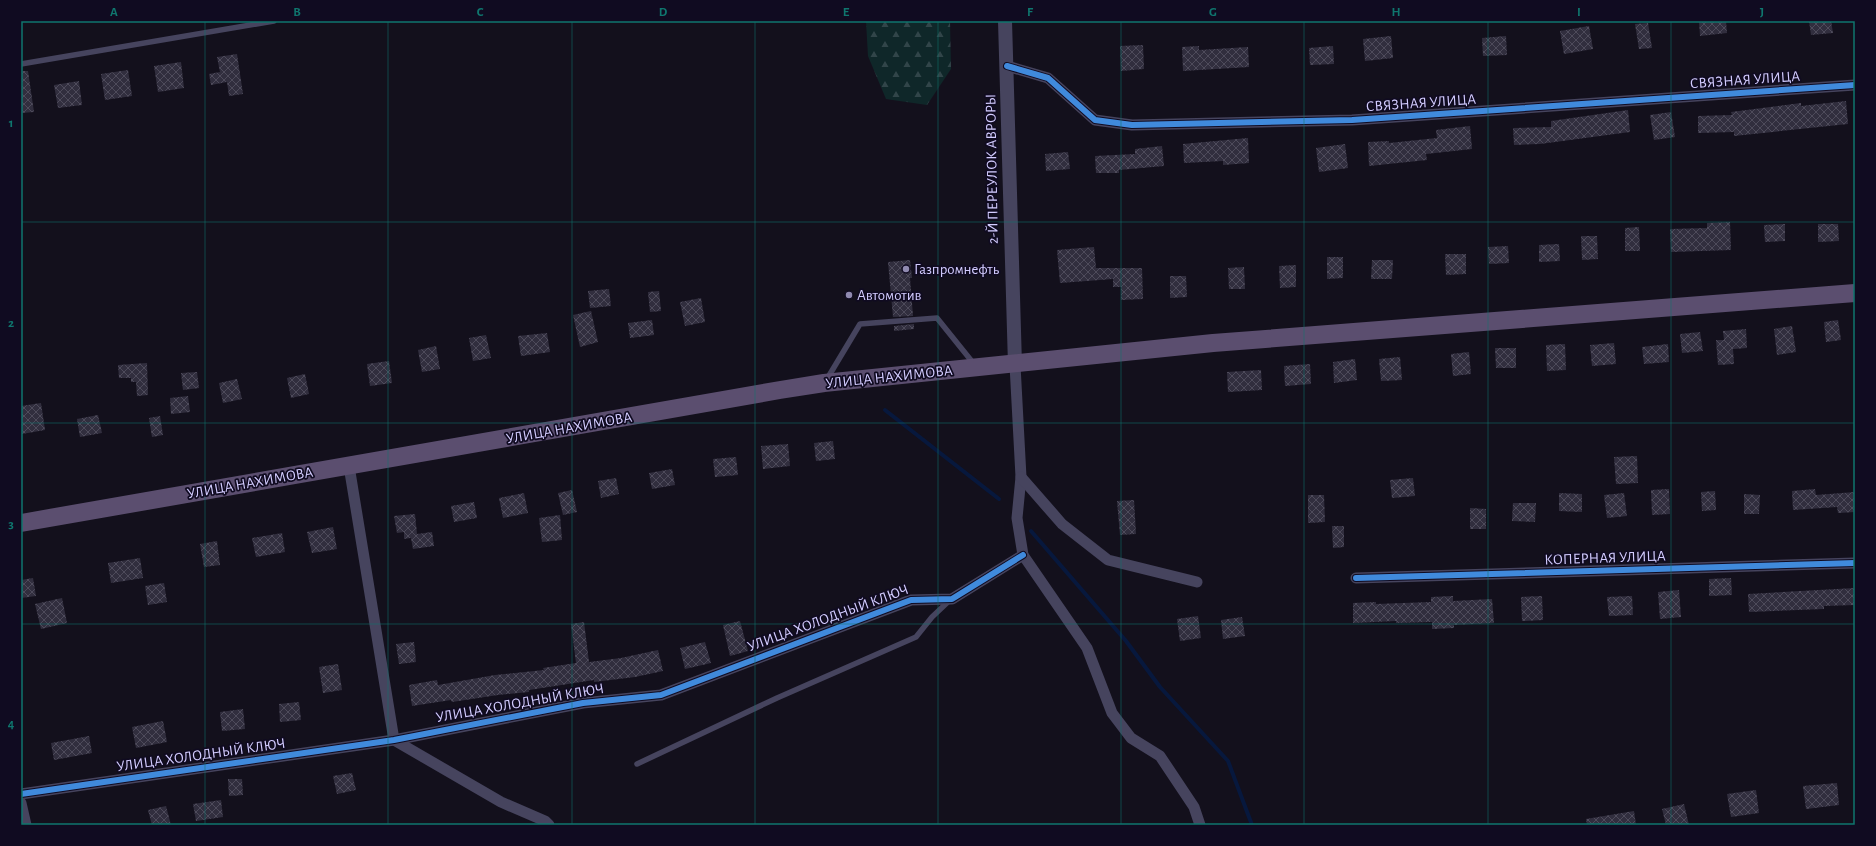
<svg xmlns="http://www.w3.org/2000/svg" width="1876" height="846" viewBox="0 0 1876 846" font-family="'Alegreya Sans',sans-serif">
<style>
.forest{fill:url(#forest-firs)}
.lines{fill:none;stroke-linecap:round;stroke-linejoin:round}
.stream{stroke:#07183d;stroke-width:4}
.building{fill:url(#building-cross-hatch)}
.service{stroke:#46445e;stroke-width:5.5}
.minor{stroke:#46445e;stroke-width:11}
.tertiary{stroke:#46445e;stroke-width:14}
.primary{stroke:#5b4e6f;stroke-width:18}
.cycleway-casing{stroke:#100b21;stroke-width:8}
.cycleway{stroke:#408adc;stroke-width:6}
.grid{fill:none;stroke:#0f766e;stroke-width:1;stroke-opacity:0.55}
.poi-dot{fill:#908ab0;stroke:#100b21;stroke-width:1.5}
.labels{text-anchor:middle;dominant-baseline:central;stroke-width:3.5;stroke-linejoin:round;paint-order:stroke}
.street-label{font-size:15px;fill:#d3ccff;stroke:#100b21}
.poi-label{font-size:15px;fill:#d3ccff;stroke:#100b21;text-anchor:start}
.neatline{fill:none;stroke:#0f766e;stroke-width:1.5}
.grid-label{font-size:13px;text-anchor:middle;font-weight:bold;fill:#0f766e}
</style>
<defs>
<pattern id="forest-firs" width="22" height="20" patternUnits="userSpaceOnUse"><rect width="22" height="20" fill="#0f2729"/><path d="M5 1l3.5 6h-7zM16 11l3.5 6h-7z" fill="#314549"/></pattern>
<pattern id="building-cross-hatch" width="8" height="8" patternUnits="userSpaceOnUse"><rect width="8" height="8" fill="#312e3e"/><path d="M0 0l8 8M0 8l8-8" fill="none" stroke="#4e4b5b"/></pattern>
</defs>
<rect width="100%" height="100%" fill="#13101c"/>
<path class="forest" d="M866 21H950L951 69 927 105 886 99 868 56Z"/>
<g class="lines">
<g class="stream">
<path d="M885 410 999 499"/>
<path d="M1031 531 1126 641 1160 687 1228 761 1252 825"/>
</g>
</g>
<g class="building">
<path d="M1699 21H1726L1727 33 1700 36Z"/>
<path d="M1809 21H1831L1833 33 1811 35Z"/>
<path d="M1648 23 1652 48 1639 49 1635 24Z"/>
<path d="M1589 26 1593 49 1564 54 1560 31Z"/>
<path d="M1391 36 1393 58 1365 61 1363 39Z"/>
<path d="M1506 36 1507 55 1483 56 1482 38Z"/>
<path d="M1143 45 1144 69 1121 71 1120 46Z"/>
<path d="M1199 46V50L1248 47 1249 67 1183 71 1182 47Z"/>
<path d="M1333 46 1334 64 1310 65 1309 48Z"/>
<path d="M237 54 243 94 229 96 227 82 211 85 209 74 220 72 217 57Z"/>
<path d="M181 62 184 88 158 92 154 66Z"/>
<path d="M128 70 132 96 105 100 101 74Z"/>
<path d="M21 71H28L34 112 21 113Z"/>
<path d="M79 81 82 105 58 108 54 85Z"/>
<path d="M1846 101 1848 124 1734 136V132L1698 133V116L1732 115 1731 112 1801 103V106Z"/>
<path d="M1628 110 1630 132 1540 144 1514 145 1513 128 1551 127V121Z"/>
<path d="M1671 112 1675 137 1654 140 1650 115Z"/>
<path d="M1470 126 1472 149 1426 154 1427 160 1369 166 1368 142 1389 141V143L1437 138 1436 130Z"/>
<path d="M1248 138 1249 163 1223 165V161L1184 163 1183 144Z"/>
<path d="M1345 144 1348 168 1319 172 1316 148Z"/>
<path d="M1162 146 1164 166 1119 170V173H1096L1095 156 1135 154V149Z"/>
<path d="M1068 152 1070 169 1046 171 1045 154Z"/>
<path d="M1730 222 1731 250 1671 252 1670 229 1707 228V223Z"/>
<path d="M1785 224V241L1765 242 1764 225Z"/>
<path d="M1818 224H1838L1839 241 1818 242Z"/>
<path d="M1639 227 1640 251H1625V228Z"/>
<path d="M1581 236H1597L1598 259 1582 260Z"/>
<path d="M1559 244 1560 261 1539 262V245Z"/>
<path d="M1508 246 1509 263 1489 264 1488 247Z"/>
<path d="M1094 247 1096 268H1142L1143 299 1121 300V287H1113V279L1060 283 1057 250Z"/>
<path d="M1445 254H1466V274L1446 275Z"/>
<path d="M1327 257H1343V278L1327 279Z"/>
<path d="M910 260 912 278H910L913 316 893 317 888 262Z"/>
<path d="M1372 260H1393L1392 279H1371Z"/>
<path d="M1296 265V287L1280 288 1279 266Z"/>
<path d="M1244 267 1245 289H1229L1228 268Z"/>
<path d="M1170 276H1186L1187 297 1170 298Z"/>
<path d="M609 289 611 306 590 308 588 291Z"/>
<path d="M659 291 661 311 650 312 648 292Z"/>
<path d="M701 298 705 322 685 326 680 302Z"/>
<path d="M591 311 598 342 580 347 573 315Z"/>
<path d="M652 320 654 335 630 338 628 323Z"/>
<path d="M1838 320 1841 340 1826 342 1824 322Z"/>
<path d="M914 324V329L894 331V326Z"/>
<path d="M1792 326 1796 352 1777 355 1774 329Z"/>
<path d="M1746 329 1747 348 1733 349 1734 364 1718 365 1716 340H1724L1723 331Z"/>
<path d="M1700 332 1703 351 1682 353 1680 334Z"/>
<path d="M547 333 550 352 521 356 518 336Z"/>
<path d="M486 335 491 358 473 361 469 338Z"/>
<path d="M1614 343 1616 364 1592 366 1590 345Z"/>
<path d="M1565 344 1566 370 1547 371 1546 345Z"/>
<path d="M1668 344 1669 362 1644 364 1642 347Z"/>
<path d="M436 346 440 369 422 372 418 350Z"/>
<path d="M1495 348H1516V368H1496Z"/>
<path d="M1469 352 1471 374 1453 376 1451 354Z"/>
<path d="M1400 357 1402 380 1381 381 1379 359Z"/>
<path d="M1355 359 1357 380 1334 383 1333 362Z"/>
<path d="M389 361 392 383 370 386 367 364Z"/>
<path d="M147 363 148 395 137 396 136 382H131V378H119L118 365Z"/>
<path d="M1310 364 1311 384 1285 386 1284 366Z"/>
<path d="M1261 370 1262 390 1228 392 1227 372Z"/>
<path d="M197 372 199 388 183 390 181 373Z"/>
<path d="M305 374 309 394 291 398 287 378Z"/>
<path d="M237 379 242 399 223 403 219 383Z"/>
<path d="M188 396 190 412 171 414 170 398Z"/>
<path d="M41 403 45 430 22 434 21 406Z"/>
<path d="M98 415 102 433 80 437 77 419Z"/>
<path d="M160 416 163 435 152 437 149 418Z"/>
<path d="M833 441 835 459 816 461 814 443Z"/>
<path d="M788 444 790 466 763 469 761 446Z"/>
<path d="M1637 456 1638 483 1616 484 1614 457Z"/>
<path d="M736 457 738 475 715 477 713 459Z"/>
<path d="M672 469 675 485 652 489 649 473Z"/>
<path d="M616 478 619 494 601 498 598 481Z"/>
<path d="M1413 478 1415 496 1392 498 1390 480Z"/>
<path d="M1669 489 1670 514 1652 515 1651 490Z"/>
<path d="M1815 489 1816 495 1855 492V512L1838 513 1837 507 1793 510 1792 491Z"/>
<path d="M572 490 577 512 563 515 558 493Z"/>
<path d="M1715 491 1716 510 1702 511 1701 492Z"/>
<path d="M524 493 528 513 503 518 499 498Z"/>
<path d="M1559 493 1582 494V512L1559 511Z"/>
<path d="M1624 493 1627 516 1607 518 1604 495Z"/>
<path d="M1744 494 1760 495 1759 514H1744Z"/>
<path d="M1308 495H1324L1325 522 1308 523Z"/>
<path d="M1134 500 1136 534 1120 535 1117 501Z"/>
<path d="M474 502 477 518 454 522 451 506Z"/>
<path d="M1513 503H1536L1535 522 1512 521Z"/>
<path d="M1470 508 1486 509V529H1470Z"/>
<path d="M415 514 417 534 432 532 434 546 413 549 411 538 404 539V532L397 533 394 516Z"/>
<path d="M560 515 562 540 542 542 539 518Z"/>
<path d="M1332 526H1344V547L1333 548Z"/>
<path d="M333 527 337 549 312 553 307 532Z"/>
<path d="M282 533 285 552 256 557 252 538Z"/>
<path d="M217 541 220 565 204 567 200 544Z"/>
<path d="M140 558 143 578 111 583 108 563Z"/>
<path d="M33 578 36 596 21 598V580Z"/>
<path d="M1731 578 1732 595 1709 596V579Z"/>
<path d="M164 583 167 602 148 605 145 586Z"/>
<path d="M1855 588V605L1824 606V609L1749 612 1748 594Z"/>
<path d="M1679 590 1681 617 1660 619 1658 592Z"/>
<path d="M1453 596V601L1492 599 1494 623 1454 625V628L1432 629V622L1396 623V621L1353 623V603L1376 602V604L1431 602V597Z"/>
<path d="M1542 596 1543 620 1522 621 1521 597Z"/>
<path d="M1632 596 1633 615 1609 616 1607 597Z"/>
<path d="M62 598 67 623 41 629 35 604Z"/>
<path d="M1198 616 1201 638 1180 641 1177 619Z"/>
<path d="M1242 617 1245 636 1223 639 1221 620Z"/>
<path d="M740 621 748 651 730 656 723 625Z"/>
<path d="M584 622 589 662 621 658 658 650 663 671 635 677 594 682V680L529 690V692L498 695 452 702 451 700 412 706 409 685 437 680 438 685 495 675 544 670 543 668 576 663 571 624Z"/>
<path d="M414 642 416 662 399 664 396 644Z"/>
<path d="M705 642 711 663 685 669 680 648Z"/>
<path d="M338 664 342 690 323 693 319 667Z"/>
<path d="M299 702 301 720 280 722 279 704Z"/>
<path d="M243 709 245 729 222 731 220 712Z"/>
<path d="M163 721 167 742 136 748 132 727Z"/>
<path d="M89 736 92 753 54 760 51 743Z"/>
<path d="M352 773 356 790 337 794 333 776Z"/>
<path d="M228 779H242L243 795 229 796Z"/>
<path d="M1837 783 1839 805 1806 809 1803 786Z"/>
<path d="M1756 790 1759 813 1731 817 1727 794Z"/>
<path d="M221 800 223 817 196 821 193 804Z"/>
<path d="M1684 804 1689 825H1666L1662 809Z"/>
<path d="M166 806 171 825H152L148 810Z"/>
<path d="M1634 811 1636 825H1587L1586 819Z"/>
</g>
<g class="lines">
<g class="service">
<path d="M21 64 274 21"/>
<path d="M827 379 860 324 937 318 974 364"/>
<path d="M637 764 777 698 916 637 932 617 950 600"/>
</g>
<g class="minor">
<path d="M1007 66 1048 78 1095 120 1132 125 1352 120 1855 85"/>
<path d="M1015 365 1021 477 1017 518 1023 555 1087 648 1112 713 1131 738 1160 756 1194 807 1200 825"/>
<path d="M349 466 394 740 501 802 545 821 549 825"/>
<path d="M1021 477 1062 524 1108 560 1197 582"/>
<path d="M1356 578 1855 563"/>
<path d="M21 794 394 740 583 703 661 695 911 600 952 599 1023 555"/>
<path d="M21 803 26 825"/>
</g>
<path class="tertiary" d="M1005 21 1015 365"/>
<path class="primary" d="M21 523 780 390 824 383 1213 343 1855 293"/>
<g class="cycleway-casing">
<g id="cycleway">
<path d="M1007 66 1048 78 1095 120 1132 125 1352 120 1855 85"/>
<path d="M1356 578 1855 563"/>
<path d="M21 794 394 740 583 703 661 695 911 600 952 599 1023 555"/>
</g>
</g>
<use href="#cycleway" class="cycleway"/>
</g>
<path class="grid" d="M205 21V825M388 21V825M572 21V825M755 21V825M938 21V825M1121 21V825M1304 21V825M1488 21V825M1671 21V825M21 222H1855M21 423H1855M21 624H1855"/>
<g class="poi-dot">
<circle cx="906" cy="269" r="4"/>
<circle cx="849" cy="295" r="4"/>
</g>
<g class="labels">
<g class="street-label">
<text transform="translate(1745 80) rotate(-4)">СВЯЗНАЯ УЛИЦА</text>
<text transform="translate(1421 103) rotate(-4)">СВЯЗНАЯ УЛИЦА</text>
<text transform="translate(992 169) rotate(-91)">2-Й ПЕРЕУЛОК АВРОРЫ</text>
<text transform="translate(889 377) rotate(-6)">УЛИЦА НАХИМОВА</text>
<text transform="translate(569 428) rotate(-10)">УЛИЦА НАХИМОВА</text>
<text transform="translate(250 483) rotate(-10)">УЛИЦА НАХИМОВА</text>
<text transform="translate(1605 558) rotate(-2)">КОПЕРНАЯ УЛИЦА</text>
<text transform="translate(828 618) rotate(-20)">УЛИЦА ХОЛОДНЫЙ КЛЮЧ</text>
<text transform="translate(520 703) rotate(-10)">УЛИЦА ХОЛОДНЫЙ КЛЮЧ</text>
<text transform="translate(201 755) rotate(-8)">УЛИЦА ХОЛОДНЫЙ КЛЮЧ</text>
</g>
<g class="poi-label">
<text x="914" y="269">Газпромнефть</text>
<text x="857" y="295">Автомотив</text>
</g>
</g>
<rect width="1876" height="846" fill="none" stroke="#100b21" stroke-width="44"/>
<rect x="22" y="22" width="1832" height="802" class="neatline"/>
<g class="grid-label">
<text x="114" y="16">A</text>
<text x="297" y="16">B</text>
<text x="480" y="16">C</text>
<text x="663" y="16">D</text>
<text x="846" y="16">E</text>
<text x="1030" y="16">F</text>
<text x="1213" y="16">G</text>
<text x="1396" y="16">H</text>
<text x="1579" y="16">I</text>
<text x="1762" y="16">J</text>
<text x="11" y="127">1</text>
<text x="11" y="327">2</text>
<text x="11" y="528">3</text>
<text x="11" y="728">4</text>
</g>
</svg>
